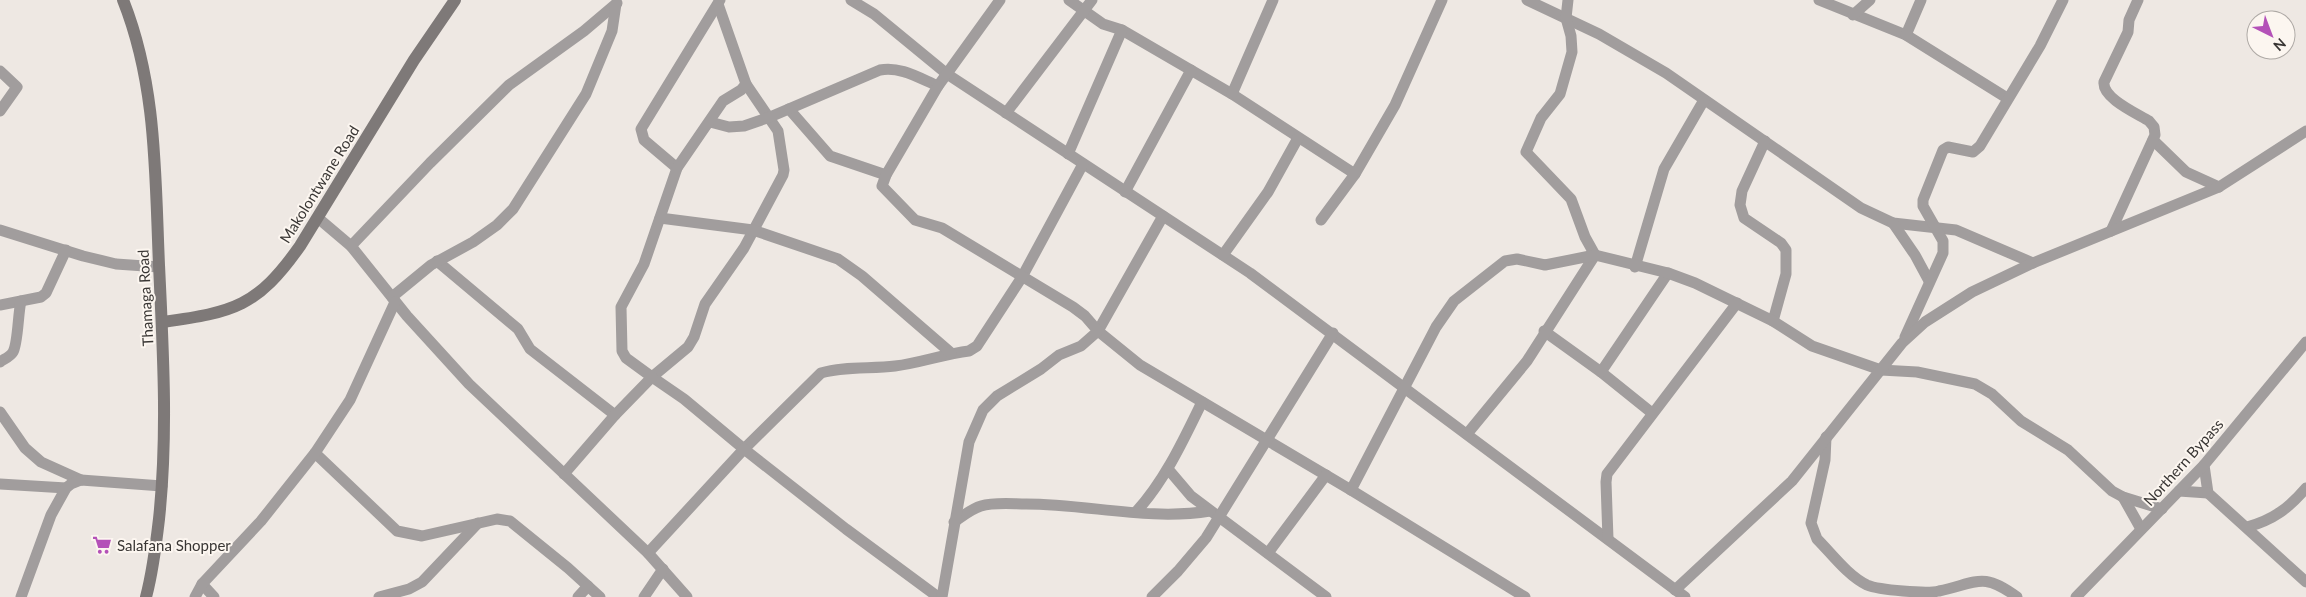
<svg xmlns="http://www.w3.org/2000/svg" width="2306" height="597" viewBox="0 0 2306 597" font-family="Lato,sans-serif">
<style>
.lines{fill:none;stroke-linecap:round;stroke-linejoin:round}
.minor{stroke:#a19d9d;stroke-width:11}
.secondary{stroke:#7e7978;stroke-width:12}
.labels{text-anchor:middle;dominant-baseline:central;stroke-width:4;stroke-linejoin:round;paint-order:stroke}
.street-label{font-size:15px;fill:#393634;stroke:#fcf6f0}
.poi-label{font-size:15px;fill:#393634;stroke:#fcf6f0;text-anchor:start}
</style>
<rect width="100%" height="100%" fill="#eee8e3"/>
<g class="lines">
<g class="minor">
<path d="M851 0 874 14 947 74 1250 273 1685 597"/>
<path d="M1069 0 1103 24 1122 30 1232 94 1355 174"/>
<path d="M1527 0 1599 34 1666 73 1861 208 1893 223 1956 230 2033 263"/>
<path d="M1819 0 1906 35 2007 98"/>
<path d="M1853 15 1870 0"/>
<path d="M1906 35 1921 0"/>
<path d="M0 71 17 87 0 111"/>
<path d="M746 84 778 131 784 170 783 175 744 248 705 304 694 337 688 347 652 377 684 399 744 449 821 373C843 366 872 369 895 366 920 363 944 354 969 351L977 346 1022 277 1083 164"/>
<path d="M1232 94 1273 0"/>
<path d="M789 109 830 156 886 175"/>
<path d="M1006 113 1092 0"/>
<path d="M710 122 729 127 744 126 770 117 880 70C900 66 919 78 938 86"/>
<path d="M2153 140 2186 172 2219 187"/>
<path d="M1765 141 1742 191 1740 205 1744 218 1781 243 1786 250V274L1773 321"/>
<path d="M1068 154 1122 30"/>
<path d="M677 168 644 140 641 129 720 0"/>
<path d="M1125 192 1191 70"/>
<path d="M1163 216 1098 331 1140 365 1351 490 1525 597"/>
<path d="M318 218 351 246 407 316 469 384 648 553 687 597"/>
<path d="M660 218 753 230 838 259 862 276 951 353"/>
<path d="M1321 220 1355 174 1395 105 1442 0"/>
<path d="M1893 223 1915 255 1929 281"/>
<path d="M0 230 83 256 116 264 159 267"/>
<path d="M2111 231 2155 135 2154 127 2149 121C2136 113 2102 98 2104 82L2128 32 2129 20 2138 0"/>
<path d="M351 246 430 163 509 85 584 31 617 3"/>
<path d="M1223 255 1268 192 1298 138"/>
<path d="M437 261 518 329 530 349 615 415"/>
<path d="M1635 267 1664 169 1704 100"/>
<path d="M392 297 431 265 473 242 497 225 513 209 586 94 612 31 616 4"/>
<path d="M0 305 41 297 46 293 66 250"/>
<path d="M1544 331 1601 372 1652 413"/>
<path d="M1905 337 1943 253V241L1923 206V200L1943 150 1948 147 1973 152 1980 146 2040 46 2063 0"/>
<path d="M0 362C4 359 10 357 13 352 18 344 18 313 21 301"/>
<path d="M1601 372 1668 273"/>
<path d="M0 412 25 448 41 462 81 480"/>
<path d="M1467 434 1527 361 1595 255 1585 237 1571 199 1526 152 1541 118 1560 94 1572 52 1571 36 1566 18 1568 0"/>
<path d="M1826 437 1825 460 1811 523 1817 539C1832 554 1848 576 1867 585 1879 590 1927 594 1939 591 1977 583 1982 571 2017 597"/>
<path d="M315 453 397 531 422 536 497 519 510 521 568 568 600 597"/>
<path d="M2204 465 2208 493 2306 582"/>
<path d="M1168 469 1191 496 1326 597"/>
<path d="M564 474 615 415 652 377 626 358 622 351 621 307 644 264 677 168 723 101 741 90 746 84 718 4"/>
<path d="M0 484 66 488"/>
<path d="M1351 490 1436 327 1454 301 1505 261 1517 259 1545 265 1595 255 1668 273 1695 283 1773 321 1812 346 1881 370 1917 372 1975 384 1992 394 2021 421 2068 450 2112 491 2123 497 2162 509"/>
<path d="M2179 491 2208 493"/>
<path d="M2123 497 2141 529"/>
<path d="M1136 512C1165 480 1183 441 1202 402"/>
<path d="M954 522C963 516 971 509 981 506 994 502 1012 504 1026 504 1088 504 1149 521 1210 511"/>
<path d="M2247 527C2273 520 2289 508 2306 488"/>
<path d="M1608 539 1606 482 1607 474 1737 303"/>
<path d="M648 553 744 449 846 529 938 597"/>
<path d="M1268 553 1326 475"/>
<path d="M202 584 214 597"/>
<path d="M1675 590 1792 481 1902 343 1925 322 1972 292 2033 263 2219 187 2306 131"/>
<path d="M21 597 51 515 66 488 71 484 81 480 162 486"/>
<path d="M195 597 202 584 261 521 315 453 350 400 395 302"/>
<path d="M379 597 409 589 422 582 478 523"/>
<path d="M578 597 588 586"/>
<path d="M644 597 663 569"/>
<path d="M942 597 969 442 983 410 997 396 1041 369 1059 355 1081 346 1098 331 1085 316 1073 307 942 228 915 220 882 186 886 175 938 86 1000 0"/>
<path d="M1152 597 1178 571 1206 538 1333 333"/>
<path d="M2076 597 2204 465 2306 342"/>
</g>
<g class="secondary">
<path d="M123 0C157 85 155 175 159 265 163 350 168 434 159 519 156 545 153 571 146 597"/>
<path d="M163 322C234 312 257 307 300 246L414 60 455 0"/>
</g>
</g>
<defs>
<g id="supermarket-bare" transform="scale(1.5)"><path d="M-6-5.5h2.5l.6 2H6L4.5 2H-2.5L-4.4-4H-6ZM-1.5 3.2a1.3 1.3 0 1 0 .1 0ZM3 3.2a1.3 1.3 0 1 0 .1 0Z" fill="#b451b8" stroke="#fcf6f0" stroke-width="2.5" paint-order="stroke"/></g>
</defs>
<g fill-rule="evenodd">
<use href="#supermarket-bare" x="102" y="545"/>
</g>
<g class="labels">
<g class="street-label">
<text transform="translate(319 184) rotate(-58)">Makolontwane Road</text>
<text transform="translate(145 298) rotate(-93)">Thamaga Road</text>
<text transform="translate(2183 462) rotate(-48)">Northern Bypass</text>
</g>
<g class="poi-label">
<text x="117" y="545">Salafana Shopper</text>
</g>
</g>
<g transform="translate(2271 35) rotate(138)"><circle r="24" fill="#fcf6f0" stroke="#aea9a5"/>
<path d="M0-4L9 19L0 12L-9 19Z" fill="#b451b8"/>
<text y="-8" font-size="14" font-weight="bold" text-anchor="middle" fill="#393634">N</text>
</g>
</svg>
